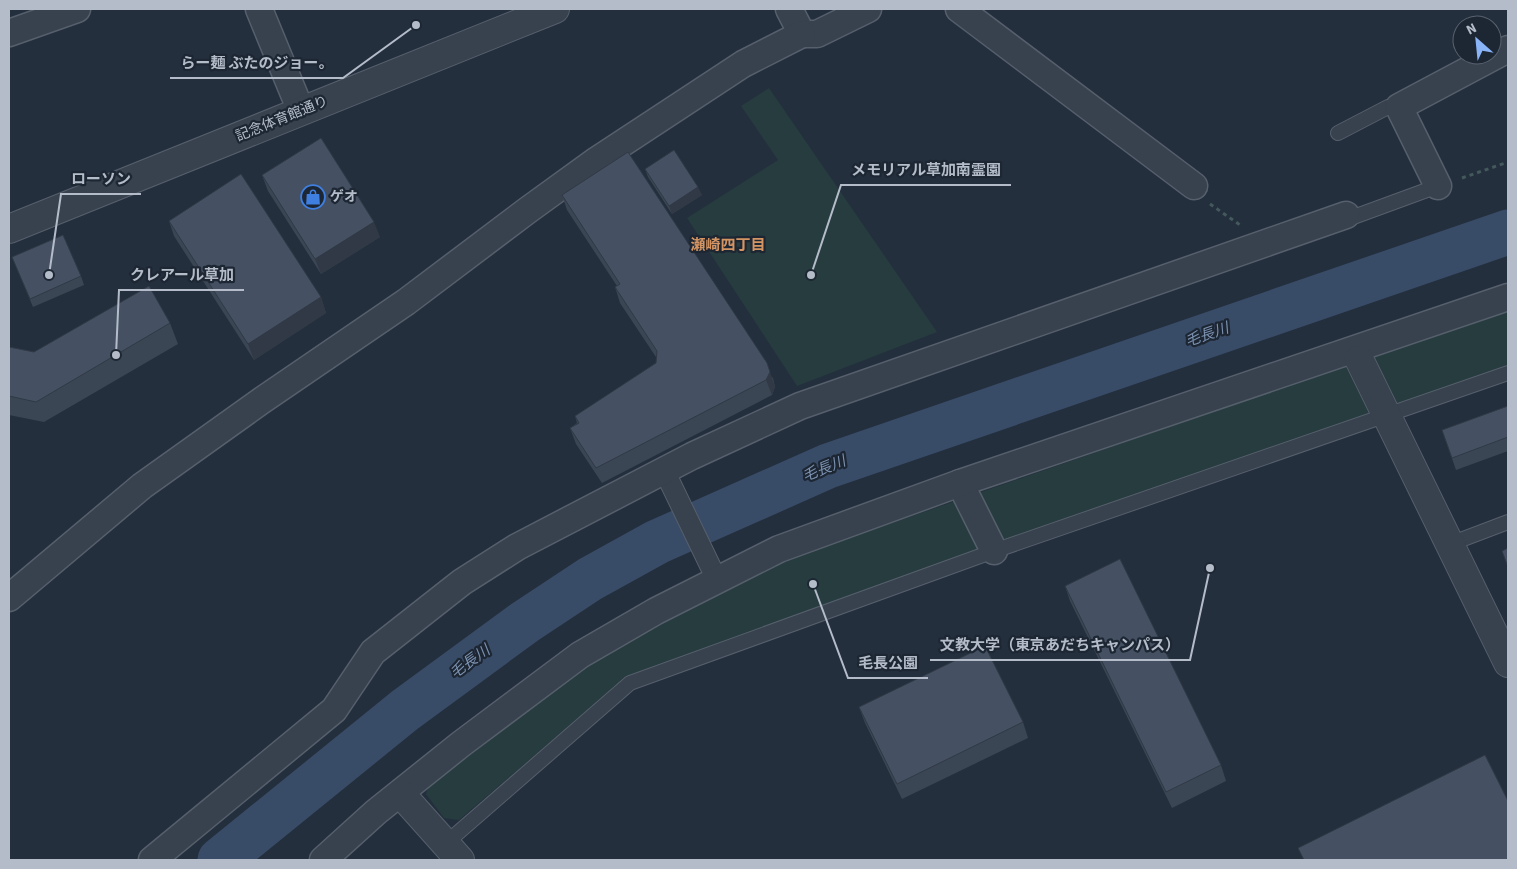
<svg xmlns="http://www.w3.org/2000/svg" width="1517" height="869" viewBox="0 0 1517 869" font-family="'Source Sans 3','Noto Sans JP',sans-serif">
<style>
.green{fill:#263c3f}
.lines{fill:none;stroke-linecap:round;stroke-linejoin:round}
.river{stroke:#394c67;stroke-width:45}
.service-casing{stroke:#565f6c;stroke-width:16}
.pedestrian-casing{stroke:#565f6c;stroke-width:22}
.minor-casing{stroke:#565f6c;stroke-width:29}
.tertiary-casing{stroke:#565f6c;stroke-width:30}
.path{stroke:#44595c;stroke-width:3;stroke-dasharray:4 4;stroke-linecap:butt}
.service{stroke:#38414e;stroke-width:14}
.pedestrian{stroke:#38414e;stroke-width:20}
.minor{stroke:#38414e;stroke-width:26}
.tertiary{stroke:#38414e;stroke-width:28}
.wall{fill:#3b4654}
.shaded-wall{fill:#303945}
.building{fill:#455162;stroke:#303945}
.labels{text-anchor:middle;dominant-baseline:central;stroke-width:4.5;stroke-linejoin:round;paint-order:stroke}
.street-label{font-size:14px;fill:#b4bcc9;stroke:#1d2633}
.poi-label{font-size:14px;font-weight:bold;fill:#b4bcc9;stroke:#1d2633;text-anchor:start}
.neighbourhood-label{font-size:15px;font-weight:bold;fill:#d59563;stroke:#1d2633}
.water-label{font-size:15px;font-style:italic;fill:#7c92b1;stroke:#1d2633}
.leader{fill:none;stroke:#b4bcc9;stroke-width:2}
.callout-dot{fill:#b4bcc9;stroke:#1d2633;stroke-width:2}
.callout-label{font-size:15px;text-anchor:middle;font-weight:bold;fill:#b4bcc9;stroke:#1d2633;stroke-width:4.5;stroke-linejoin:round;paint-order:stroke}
</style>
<rect width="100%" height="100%" fill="#242f3e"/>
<g class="green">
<path d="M769 88 937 332 797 386 687 218 778 160 741 106Z"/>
<path d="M1508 309V367L627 676 459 820 444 818 426 794 429 785 591 663 676 613 800 555Z"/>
</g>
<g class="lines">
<path class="river" d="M220 860 405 710 525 622 590 579 657 542 828 466 1508 232"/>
<g class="service-casing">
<g id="service">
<path d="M1338 133 1388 107H1399"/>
<path d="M1346 215 1348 219 1438 186"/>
<path d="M1450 544 1508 522"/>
<path d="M445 844 630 683 994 551 1508 373"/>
</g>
</g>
<g class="pedestrian-casing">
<path id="pedestrian" d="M664 470 717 580"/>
</g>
<g class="minor-casing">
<g id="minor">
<path d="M259 9 301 111"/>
<path d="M789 9 802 34H817L868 9"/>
<path d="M959 9 1194 186"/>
<path d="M9 33 77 9"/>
<path d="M1438 186 1399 107 1508 49"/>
<path d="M960 483 994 551"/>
<path d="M9 598 142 486 261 401 406 302 528 210 597 160 743 64 802 34"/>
<path d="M152 860 334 710 373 652 462 582 517 547 692 456 800 406 1346 215"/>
<path d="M323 860 376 812 461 744 580 655 656 611 779 549 960 483 1508 297"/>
</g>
</g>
<g class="tertiary-casing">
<g id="tertiary">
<path d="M9 229 555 9"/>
<path d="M1359 359 1508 663"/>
<path d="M401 794 460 860"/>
</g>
</g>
<g class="path">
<path d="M1462 178 1508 162"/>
<path d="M1210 204 1240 225"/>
</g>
<use href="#service" class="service"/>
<use href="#pedestrian" class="pedestrian"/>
<use href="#minor" class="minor"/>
<use href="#tertiary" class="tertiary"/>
</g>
<g class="wall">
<path d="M645 169 702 195 672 214 648 177Z"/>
<path d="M262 175 380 237 321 274 268 191Z"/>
<path d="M562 195 773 378 775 387 772 395 602 483 576 444 570 428 577 423 575 416 656 363V357L620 303 615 287 617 286 567 210Z"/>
<path d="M169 221 321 297 326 313 254 360 174 236Z"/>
<path d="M12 257 81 276 84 285 33 307Z"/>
<path d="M170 323 178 344 44 422 9 415V347L34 352Z"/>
<path d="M1508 406V451L1456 470 1442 430Z"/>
<path d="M1065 586 1221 765 1226 781 1172 808 1070 601Z"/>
<path d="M859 707 1023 722 1028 738 902 799 865 723Z"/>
</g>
<g class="shaded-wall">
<path d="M698 187 702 195 672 214 669 206Z"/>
<path d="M374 222 380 237 321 274 315 259Z"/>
<path d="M321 297 326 313 254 360 248 344Z"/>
<path d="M767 363 775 387 772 395 766 380Z"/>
</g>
<g class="building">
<path d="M321 138 374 222 315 259 262 175Z"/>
<path d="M674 150 698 187 669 206 645 169Z"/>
<path d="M628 152 767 363 770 372 766 380 596 468 570 428 579 423 575 416 656 363 657 351 615 287 620 284 562 195Z"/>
<path d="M241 174 321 297 248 344 169 221Z"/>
<path d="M63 235 81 276 30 299 12 257Z"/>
<path d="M149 286 170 323 36 402 9 396V347L34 352Z"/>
<path d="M1508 406V437L1452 458 1442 430Z"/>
<path d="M1508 548V567L1502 551Z"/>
<path d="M1120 559 1221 765 1166 792 1065 586Z"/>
<path d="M985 646 1023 722 897 784 859 707Z"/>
<path d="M1485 755 1508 801V860H1304L1298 848Z"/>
</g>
<defs>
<g id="shop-ring" transform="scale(1.25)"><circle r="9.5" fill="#1d2633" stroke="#3f7fe0" stroke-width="1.5"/><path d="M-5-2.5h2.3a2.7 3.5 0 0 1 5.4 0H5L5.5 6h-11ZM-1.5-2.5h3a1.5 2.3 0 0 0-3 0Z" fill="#3f7fe0"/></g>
</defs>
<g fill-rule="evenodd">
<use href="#shop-ring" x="313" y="197"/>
</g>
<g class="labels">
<g class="street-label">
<text transform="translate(282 119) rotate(-22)">記念体育館通り</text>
</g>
<g class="poi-label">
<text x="330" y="197">ゲオ</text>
</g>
<g class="neighbourhood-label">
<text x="728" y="245">瀬崎四丁目</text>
</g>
<g class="water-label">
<text transform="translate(1207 335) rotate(-19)">毛長川</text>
<text transform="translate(824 469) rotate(-22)">毛長川</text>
<text transform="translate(470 662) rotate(-36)">毛長川</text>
</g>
</g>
<path class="leader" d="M416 25L343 78H170M811 275L841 185H1011M49 275L61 194H141M116 355L119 290H244M1210 568L1190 660H930M813 584L848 678H928"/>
<g class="callout-dot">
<circle cx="416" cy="25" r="5"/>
<circle cx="811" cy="275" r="5"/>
<circle cx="49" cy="275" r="5"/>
<circle cx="116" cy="355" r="5"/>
<circle cx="1210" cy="568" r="5"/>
<circle cx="813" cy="584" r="5"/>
</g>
<g class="callout-label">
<text x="257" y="68">らー麺 ぶたのジョー。</text>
<text x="926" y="175">メモリアル草加南霊園</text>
<text x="101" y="184">ローソン</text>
<text x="182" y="280">クレアール草加</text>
<text x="1060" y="650">文教大学（東京あだちキャンパス）</text>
<text x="888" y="668">毛長公園</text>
</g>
<rect width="1517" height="869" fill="none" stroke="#b4bcc9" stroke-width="20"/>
<g transform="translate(1477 40) rotate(333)"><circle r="24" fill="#1d2633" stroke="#59626f"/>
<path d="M0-4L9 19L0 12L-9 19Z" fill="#8ab4f8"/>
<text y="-8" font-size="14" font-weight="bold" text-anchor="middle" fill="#b4bcc9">N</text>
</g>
</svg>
